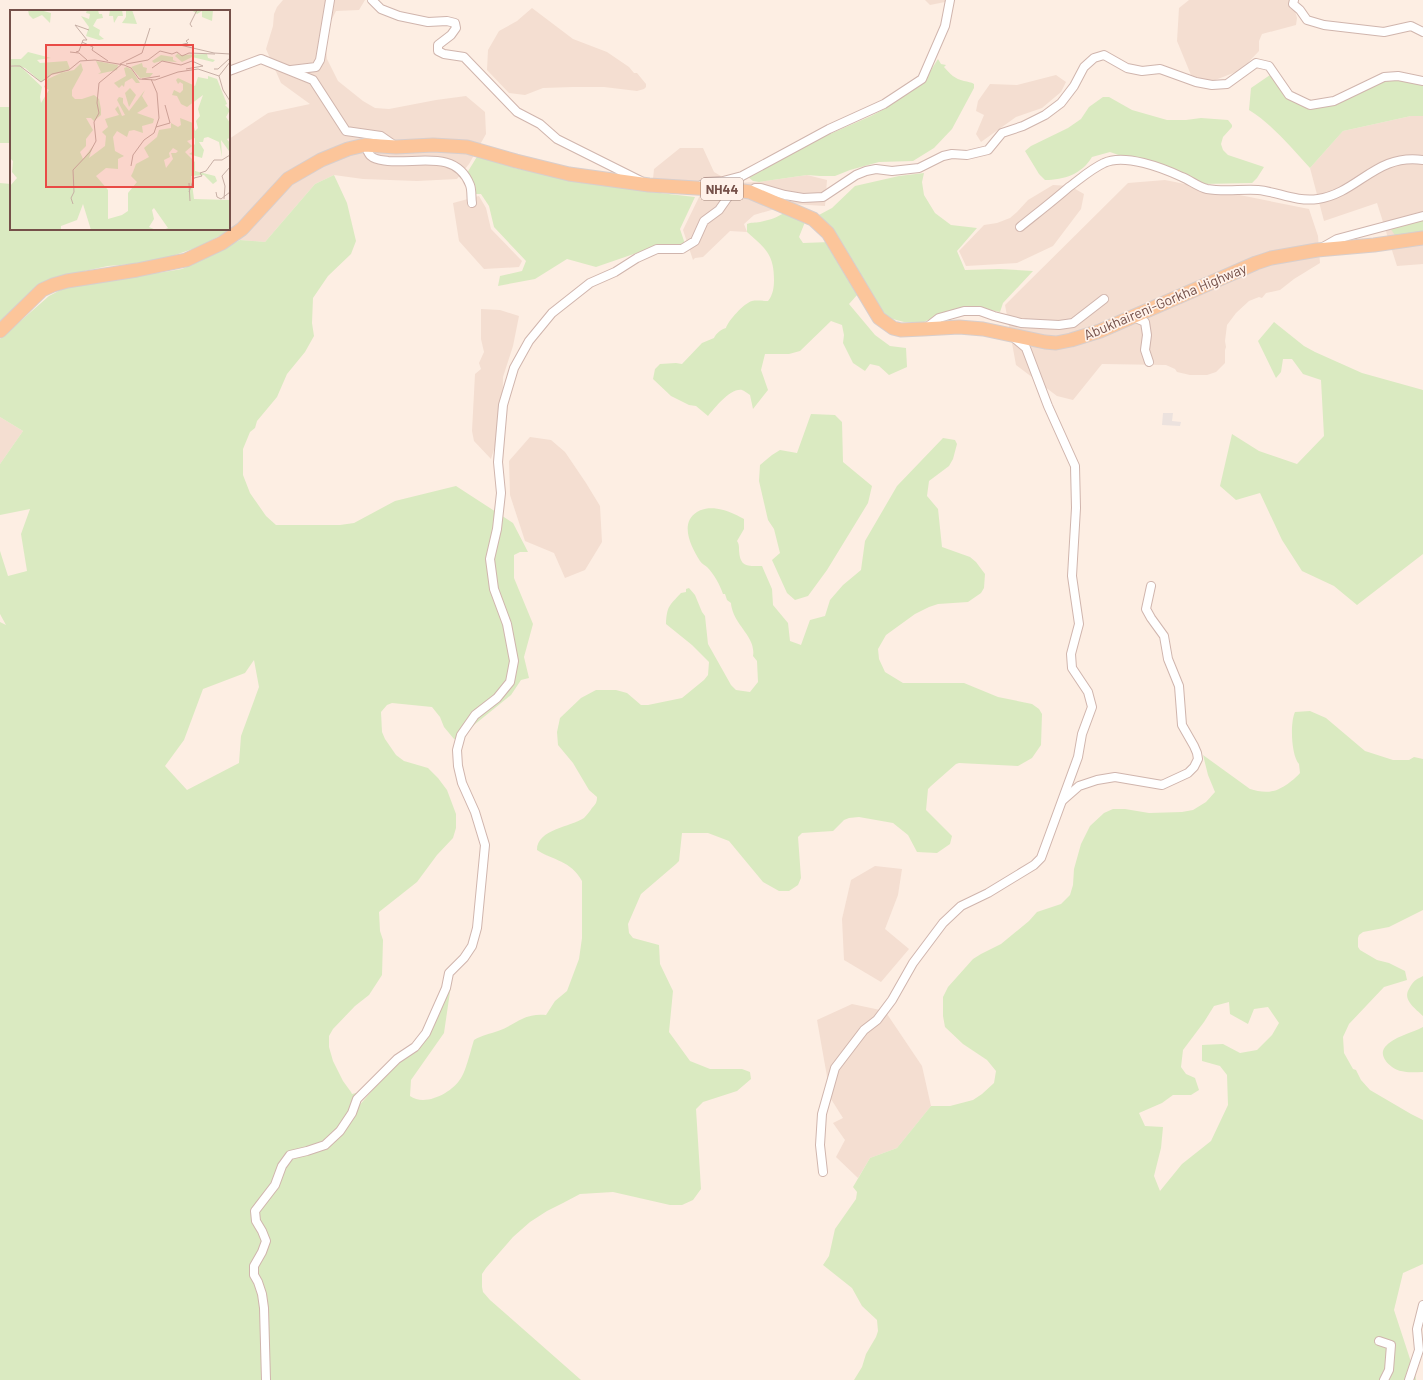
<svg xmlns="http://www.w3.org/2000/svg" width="1423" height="1380" viewBox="0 0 1423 1380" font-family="Barlow,sans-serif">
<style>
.residential{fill:#f4ded1}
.industrial{fill:#ece2de}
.green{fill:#daeac1;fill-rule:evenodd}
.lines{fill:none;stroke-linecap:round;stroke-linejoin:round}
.minor-casing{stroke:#d0b5ad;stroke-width:10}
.primary-casing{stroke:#d8cecc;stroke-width:15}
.minor{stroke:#fff;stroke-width:8}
.primary{stroke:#fcc59a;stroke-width:13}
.labels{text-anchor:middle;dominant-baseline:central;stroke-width:3.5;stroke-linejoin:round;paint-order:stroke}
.shield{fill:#fff2ea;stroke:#9e8179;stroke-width:1}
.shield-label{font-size:13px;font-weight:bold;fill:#755049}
.street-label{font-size:14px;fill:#755049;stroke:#fff2ea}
.inset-road{fill:none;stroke:#c7afa5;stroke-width:1}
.view{fill:#e94b46;fill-opacity:0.15;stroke:#e94b46;stroke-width:2}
.inset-edge{fill:none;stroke:#755049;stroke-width:2}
</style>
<rect width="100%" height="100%" fill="#fdeee3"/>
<g class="residential">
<path d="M283 0H365L359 10 336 11 325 33 327 59 338 81 363 101 375 108 389 109 436 100 466 96 485 112 486 134 469 164 457 179 417 181 363 179 334 175 315 184 265 242 240 240 228 229H229V139L268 113 310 104 281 83 266 49 273 26 274 14 277 7Z"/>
<path d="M925 0H955L930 5Z"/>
<path d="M1189 0H1292L1297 18 1296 25 1262 34 1259 41V51L1241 70 1210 82 1191 75 1177 41 1179 8Z"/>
<path d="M532 8 573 39 607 52 629 67 634 73H637L646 84V87L644 89 637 91 604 87H573L543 88 525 95 509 93 487 70 488 50 499 31 517 21Z"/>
<path d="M1056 75 1066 82 1061 92 1042 108 1016 117 981 142 976 134 984 115 976 111 978 101 990 84 1017 85Z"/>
<path d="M1411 116H1423V264L1397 266 1377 203 1324 221 1310 168 1343 131Z"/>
<path d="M680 148H703L714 172 733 183 759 182 807 175 827 180 825 206 792 204 754 215 744 224 747 232 730 231 703 257 695 258 693 260 683 230 700 195 652 189 654 169Z"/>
<path d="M1165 180 1309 209 1318 236 1320 263 1294 279 1280 290 1266 293 1262 298 1259 297 1249 301 1236 313 1227 325 1225 341 1226 347 1225 350V363L1216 372 1207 375H1190L1177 372 1175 369 1166 365 1102 364 1073 400 1057 396 1016 365 1005 305 1128 183Z"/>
<path d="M1053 185 1070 186 1084 194 1081 209 1053 246 1017 263 966 266 959 251 984 225 997 223 1010 218 1017 212 1028 200Z"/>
<path d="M479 196 486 208 491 229 522 261 519 267 484 269 459 241 453 203Z"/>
<path d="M481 309 500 310 519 316 513 346 503 377 502 423 491 459 474 441 472 431 475 374 481 369 479 363 484 352 481 339Z"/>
<path d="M0 417 23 431 0 464Z"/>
<path d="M530 437 551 440 565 452 586 483 600 506 602 542 585 570 565 578 554 553 525 541 510 495 509 461Z"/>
<path d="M875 866 902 869 898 895 885 929 909 949 881 982 844 960 842 919 851 880Z"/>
<path d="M852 1004 885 1011 922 1066 931 1106 897 1148 870 1158 858 1178 836 1157 845 1140 833 1123 843 1118 831 1099 817 1020Z"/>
</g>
<path class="industrial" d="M1163 413H1173L1172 421 1181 422 1180 426 1162 425Z"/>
<g class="green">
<path d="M938 59 941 64 946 65 944 67C950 74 955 79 964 81 968 82 971 82 974 84V88L952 129 934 148 913 161 879 162 850 170 835 176H820L807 175 759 182 753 181 748 177 800 147 871 116 886 108 922 84Z"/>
<path d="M1270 75 1285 97 1324 104 1387 80H1405L1423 86V116H1411L1343 131 1310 168C1291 147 1273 125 1249 110L1251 88Z"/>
<path d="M1103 97H1109L1132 110 1167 120H1186L1201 118 1228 120 1232 125V127L1223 137 1221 144 1223 150 1228 155 1264 167 1257 178 1252 183 1202 184 1110 152 1092 157C1082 174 1064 180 1045 180L1039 174 1025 151 1031 146 1068 128 1081 119 1089 107Z"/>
<rect x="0" y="107" width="11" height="36"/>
<path d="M478 155 514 168 552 176 649 188 651 192 695 197 680 229 685 244 657 246 596 267 567 259 535 279 498 286 500 276 522 271 526 261 494 227 489 206 481 194H475L467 173Z"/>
<path d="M924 173 922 182 924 195 935 213 951 225 977 228 957 251 965 270 999 269 1033 271 1003 303 1000 312 982 308 965 307 934 317 924 322H904L889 318 877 305 860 275 823 219 817 216 832 208 855 186 899 176Z"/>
<path d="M334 175 347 203 356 241 351 254 328 276 313 298 312 323 314 336 305 352 287 374 277 397 257 421 255 428 250 432 243 449V475L250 493 266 516 276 525H340L354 523 395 501 456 486 513 523 528 552H520L514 555V578L533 624 524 657 529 678 521 680 511 695 474 725 462 738 454 739 444 727 440 717 432 707 392 703 387 705 381 712 382 732 385 739 396 755 404 761 428 768 438 778 447 790 456 814V828L453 838 437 855 417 882 379 912 380 931 383 940 382 975 369 995 355 1006 333 1029 329 1036V1047L333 1061 343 1081 351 1092 352 1094 356 1093 357 1108 390 1070 419 1046 452 978 444 1033 411 1080 410 1096C425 1107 452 1093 461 1078 466 1071 471 1049 474 1040 482 1035 490 1034 498 1031 517 1024 523 1013 546 1015L555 1001 567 991 579 959 582 938V881C570 860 554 861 537 850 537 829 571 827 584 818 587 815 590 811 592 808 596 804 597 802 597 797L589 790 573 763 558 745 557 732 560 718 581 698 596 690H616L627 693 641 705H648L682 698 704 680 708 675 709 662 692 645 666 624C667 606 669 606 681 593L686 592V589L689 588 695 595 702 612 705 616 708 644 731 685 736 690 750 692 758 682 757 661 753 656C756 639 738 627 733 612 732 609 731 606 731 603L727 600 725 594H723C720 585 714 574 707 567 705 565 702 564 700 561 691 547 679 523 697 512 711 503 732 512 744 519V529L737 541C739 544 739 546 739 550 740 568 748 566 762 566L772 589 773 605 788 623 790 641 801 645 810 620 825 616 830 600 843 585 861 570 865 541 897 486 943 438 955 440 957 444 953 459 949 466 929 481 927 496 938 509 942 547 970 557 976 562 985 574 984 588 981 593 968 602 938 604 929 607 915 614 886 635 878 649 879 659 885 672 903 683H964L998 697 1032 704 1039 709 1042 714 1041 745 1032 758 1018 766 959 763 956 764 931 786 928 789 926 810 952 836 950 844 937 853 917 852 908 835 893 823 859 817 849 818 844 820 833 831 802 833 798 837 801 878 798 885 789 891H779L763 882 729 841 708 833H682L679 861 676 864 641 894 628 924 629 933 633 938 659 945 660 964 673 991 669 1032 690 1061 710 1069H742L750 1072 751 1079 737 1091 703 1102 696 1109 701 1189 693 1200 682 1205H670L613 1192 580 1194 563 1203 547 1211 530 1222 513 1237 486 1268 482 1274V1287L483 1292 490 1300 581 1380H0V622L6 625 0 614V551L8 576 27 571 21 534 30 509 0 515V464L23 431 0 417V339L49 296 74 283 148 271 158 273 182 269 198 262 240 240 265 242 315 184ZM254 660 259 687 241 736 239 763 187 790 165 766 184 740 203 689 245 673Z"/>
<path d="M0 183 11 184V229H228L230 230 201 246 155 262 108 266 56 277 19 303 0 321Z"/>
<path d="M785 212 805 222 799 237 803 243 830 242 858 294 849 304 875 335 890 346 906 348 907 367 889 375 879 366 870 364 865 371 853 363 843 343 844 335 842 325 831 321 800 351 789 354H765L761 370 768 390 753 409 750 395C747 393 745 391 742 390 730 388 715 408 708 416L696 406 689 405 671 396 653 379 655 369 660 364 676 363 682 364 702 343 714 338C716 333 722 329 726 328 728 321 744 303 752 301 757 300 763 301 768 301 773 295 774 287 774 280 774 254 765 248 747 232V224C751 222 755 223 760 222 769 220 777 218 785 212Z"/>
<path d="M1423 220V235L1399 241 1390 228Z"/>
<path d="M1274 322 1304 346 1315 352 1362 373 1423 390V554L1357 605 1334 586 1302 571 1282 540 1260 493 1236 500 1220 486 1232 434 1259 451 1297 464 1324 436 1321 380 1303 374 1292 359H1283L1281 372 1276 378 1258 341Z"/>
<path d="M811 414 835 415 842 422 843 462 872 486 868 503 827 570 808 596 795 600 787 593 772 560 780 553 774 529 768 520 759 481 760 465 772 455 780 450 797 453Z"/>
<path d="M1310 711 1326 718 1365 751 1393 760H1409L1414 757 1423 759V910L1389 927 1363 932 1359 935 1358 938V947L1360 950 1377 960 1389 963 1405 971 1407 980 1384 987 1349 1024 1343 1037 1344 1053 1353 1069 1356 1070 1361 1080 1370 1090 1411 1114 1423 1120V1264L1403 1273 1394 1310 1411 1362 1414 1363 1416 1380H854L862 1367 866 1354 876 1337 878 1331 877 1320 862 1306 852 1288 823 1265 829 1256 835 1229 856 1199 857 1192 853 1187 870 1158 897 1148 931 1106H950L973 1100 982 1094 994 1083 996 1071 987 1060 963 1044 945 1027 943 1016V997L948 987 973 959 981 954 1001 944 1029 921 1037 912 1061 904 1070 895 1073 885 1074 869 1081 844 1090 826 1104 813 1113 809H1125L1149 813 1182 812 1193 810 1206 802 1215 792 1208 775 1203 755 1250 789C1257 791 1265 793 1273 791 1281 790 1295 779 1300 773L1299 764C1291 755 1290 722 1295 712ZM1229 1002 1230 1014 1248 1024 1254 1009 1268 1007 1279 1023 1272 1035 1257 1050 1240 1053 1223 1044 1202 1045V1061L1220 1066 1227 1075 1228 1105 1211 1141 1182 1164 1160 1191 1154 1176 1161 1148 1163 1127 1145 1126 1139 1113 1162 1103 1173 1095H1191L1199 1090 1195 1078 1186 1074 1181 1067 1183 1050 1204 1022 1214 1006Z"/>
<path d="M1423 976V1016C1416 1009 1402 1000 1409 989 1413 981 1415 980 1423 976Z"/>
<path d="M1423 1027V1072C1416 1072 1408 1073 1401 1071 1393 1070 1377 1057 1385 1047 1393 1037 1412 1033 1423 1027Z"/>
</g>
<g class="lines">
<g class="minor-casing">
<g id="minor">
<path d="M372 0 381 9 399 16 428 22 447 21 455 23 456 28 451 35 438 45V51L444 54 464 57 517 112 540 124 557 139 641 181"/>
<path d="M1294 0 1293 4 1300 10 1307 20 1324 25 1384 32 1411 26 1423 32"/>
<path d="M291 70 316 67 320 60 330 0"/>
<path d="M229 71 261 59 313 80 346 131 381 136 394 145"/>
<path d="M365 145C367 149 368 154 371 156 375 160 382 160 388 161 417 164 456 149 470 185 472 190 471 197 472 203"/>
<path d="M697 188 706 182 723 181 742 176 829 129 884 104 922 79 945 26 950 0"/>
<path d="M750 192 755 188H761L785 195 803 198 823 197 856 175 866 171 876 169 892 171 919 168 943 156 952 154 967 155 988 150 1002 133 1023 126 1045 115 1061 103 1074 86 1084 67 1094 58 1104 55 1127 68 1142 71 1160 69 1196 82 1212 85 1227 84 1256 63 1269 66 1289 95 1310 105 1334 101 1384 77 1398 76 1423 81"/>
<path d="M1020 227C1036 214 1053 201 1069 187 1080 179 1091 169 1104 163 1124 153 1163 168 1182 177 1190 180 1198 187 1207 189 1224 192 1241 189 1258 190 1279 192 1295 202 1318 199 1358 193 1376 153 1423 160"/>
<path d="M1323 247 1337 239 1423 216"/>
<path d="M1133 317 1145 322 1147 335 1145 350 1149 362"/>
<path d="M926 328 939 318 964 311H980L994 316 1021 323 1059 325 1073 323 1104 299"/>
<path d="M1063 800 1079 786 1097 780 1115 777 1162 785 1188 773 1194 767 1198 759 1197 753 1194 746 1182 725 1179 686 1168 659 1164 636 1151 618 1146 609 1151 586"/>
<path d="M823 1172 820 1145 822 1114 835 1068 864 1030 877 1020 892 1000 913 963 943 923 961 906 988 893 1034 865 1041 858 1078 757 1082 734 1092 707 1088 692 1072 668 1071 654 1079 624 1072 576 1076 508 1075 466 1048 406 1026 348 1013 337"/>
<path d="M1379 1341 1391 1345 1389 1370 1384 1380"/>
<path d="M266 1380 264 1308 262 1294 258 1282 254 1275V1266L262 1252 266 1241 262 1231 256 1221 255 1211 275 1185 282 1166 290 1155 307 1151 325 1145 340 1131 352 1113 357 1099 397 1059 415 1047 426 1033 446 988 449 973 464 958 472 946 477 928 485 845 475 812 462 783 458 766 457 750 461 735 475 715 497 698 510 682 514 661 507 624 494 589 490 559 497 529 501 493 498 462 503 405 514 368 529 341 552 313 590 283 615 272 637 258 657 249H682L695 241 704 221 719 210 733 190"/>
<path d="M1409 1380 1419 1350 1417 1329 1423 1305"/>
</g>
</g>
<g class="primary-casing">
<path id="primary" d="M0 331 42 290 53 285 67 281 137 270 186 260 222 243 242 229 288 179 321 160 348 149 365 145 396 147 433 145 467 147 516 161 569 174 649 185 743 191 750 192 813 219 828 233 879 318 893 328 901 330 923 329 959 327 983 329 1045 342 1056 343 1071 340 1100 331 1256 263 1271 258 1317 250 1374 245 1423 238"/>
</g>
<use href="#minor" class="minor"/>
<use href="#primary" class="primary"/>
</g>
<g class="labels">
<rect class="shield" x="701" y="178" width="42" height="22" rx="3"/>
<g class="shield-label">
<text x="722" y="189">NH44</text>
</g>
<g class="street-label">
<text transform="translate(1165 301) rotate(-23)">Abukhaireni-Gorkha Highway</text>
</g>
</g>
<g transform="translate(10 10)">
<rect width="220" height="220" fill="#fdeee3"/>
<path d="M30 0 41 3 40 13 32 5 23 9 19 5 18 0ZM77 0H88L89 4H92L93 8 87 9 83 16 90 20 89 25 94 29 89 30 76 26 79 17 71 6 79 9 80 4 76 3ZM100 0H112L113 6H108L104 13 103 6H99ZM116 0H122L127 14 112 13 116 7ZM203 0 202 11 192 7V1L187 4 183 1ZM18 42 41 48 27 50 30 53 57 51 60 59 31 72 15 58 0 55V49H11ZM168 43 169 45 197 44 198 48 205 50 203 52 182 47 172 52 165 46ZM151 45 163 47V50L167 52 151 51 144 53 142 51ZM86 51 108 55 107 60 88 64 91 62ZM71 53 73 60 62 80V86L65 89H72L84 85 89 89 91 99V105L84 111 81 108H76L83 120 76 129V136L70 142 73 149 83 136 79 148 95 136 96 126 92 122 98 117 95 109 109 105 105 99 108 96 112 106 115 105 107 90 109 87 113 88V93L119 101 135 80 132 86 138 96 127 103 144 109 143 113 132 116 133 123 124 120 119 121 117 127 107 121 103 127 105 141 114 146 108 149V159L96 158 86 166 98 180V209L112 205 118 201V183L127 172 121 166 123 162 126 154 139 147 134 138 147 127 149 120 161 118V113L168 117 171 115 170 108 183 113 185 121 188 118 186 111 190 106 188 99 193 85 177 97 171 94 167 86 162 85 164 80 170 83 173 80V74L170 72 168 74 166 70 168 68 185 76 188 67 198 69V66L207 69 217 94 215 95 220 100 216 107 220 113V128L217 129 220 133 219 141 211 130 212 147 209 132 198 127 194 128 193 132H189L194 140 192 148 179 144 184 141 182 137 185 134V128L177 131 182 136 175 142 185 152V161L205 166 207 171 203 174 194 165 181 166 184 189 220 190V220H153L158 218 144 198 142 200 144 209 139 217 146 220H81L73 194 67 210 51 216V220H0V176L7 168 2 162 3 151 0 148V56L11 57 32 77 30 87 31 93 39 80 34 77 37 70 41 65 64 60ZM163 138 168 141 166 143H161L163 149 156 158 154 150 160 147 159 143ZM132 53 133 57 137 58 136 63H143L140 67 130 68 121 57ZM117 57 122 60 130 73H126L122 68 115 72 114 77 112 75 109 78 104 73 116 66 114 58ZM120 78 126 85 119 97 115 83Z" fill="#daeac1" fill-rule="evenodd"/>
<path class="inset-road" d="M182 17 180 14 187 0M179 29 176 31 178 33 170 35 204 43 220 44M72 32 83 37 82 40 98 51M60 42 69 43 77 50M66 42 69 41 73 30H77L65 15 79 20M110 54 132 43 140 18M116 54 138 50 150 41 162 44 167 42 172 46 179 43 205 44M0 56H10L31 72 42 64 59 60 70 51 85 50 114 55 121 58 129 69 145 70 168 62 188 59 209 66 220 52M142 58 152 51 171 55 182 51 193 56 176 59M204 59H208L220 48M209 66 213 80 220 91M132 69 150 66M146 117 160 113 155 95M121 156 123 145 134 130 144 123 149 108 147 83 141 69M179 173 180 191M179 182 184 168 192 166 190 163 196 161 204 150H212L220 145M206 182 207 187 211 189 220 182M214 189 215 176 212 166 220 157M63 194 61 188 64 182 63 160 80 142 86 131 84 112 89 103 87 93 89 73 112 54"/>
<path class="view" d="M36 35H183V177H36Z"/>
<rect width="220" height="220" class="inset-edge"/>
</g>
</svg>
